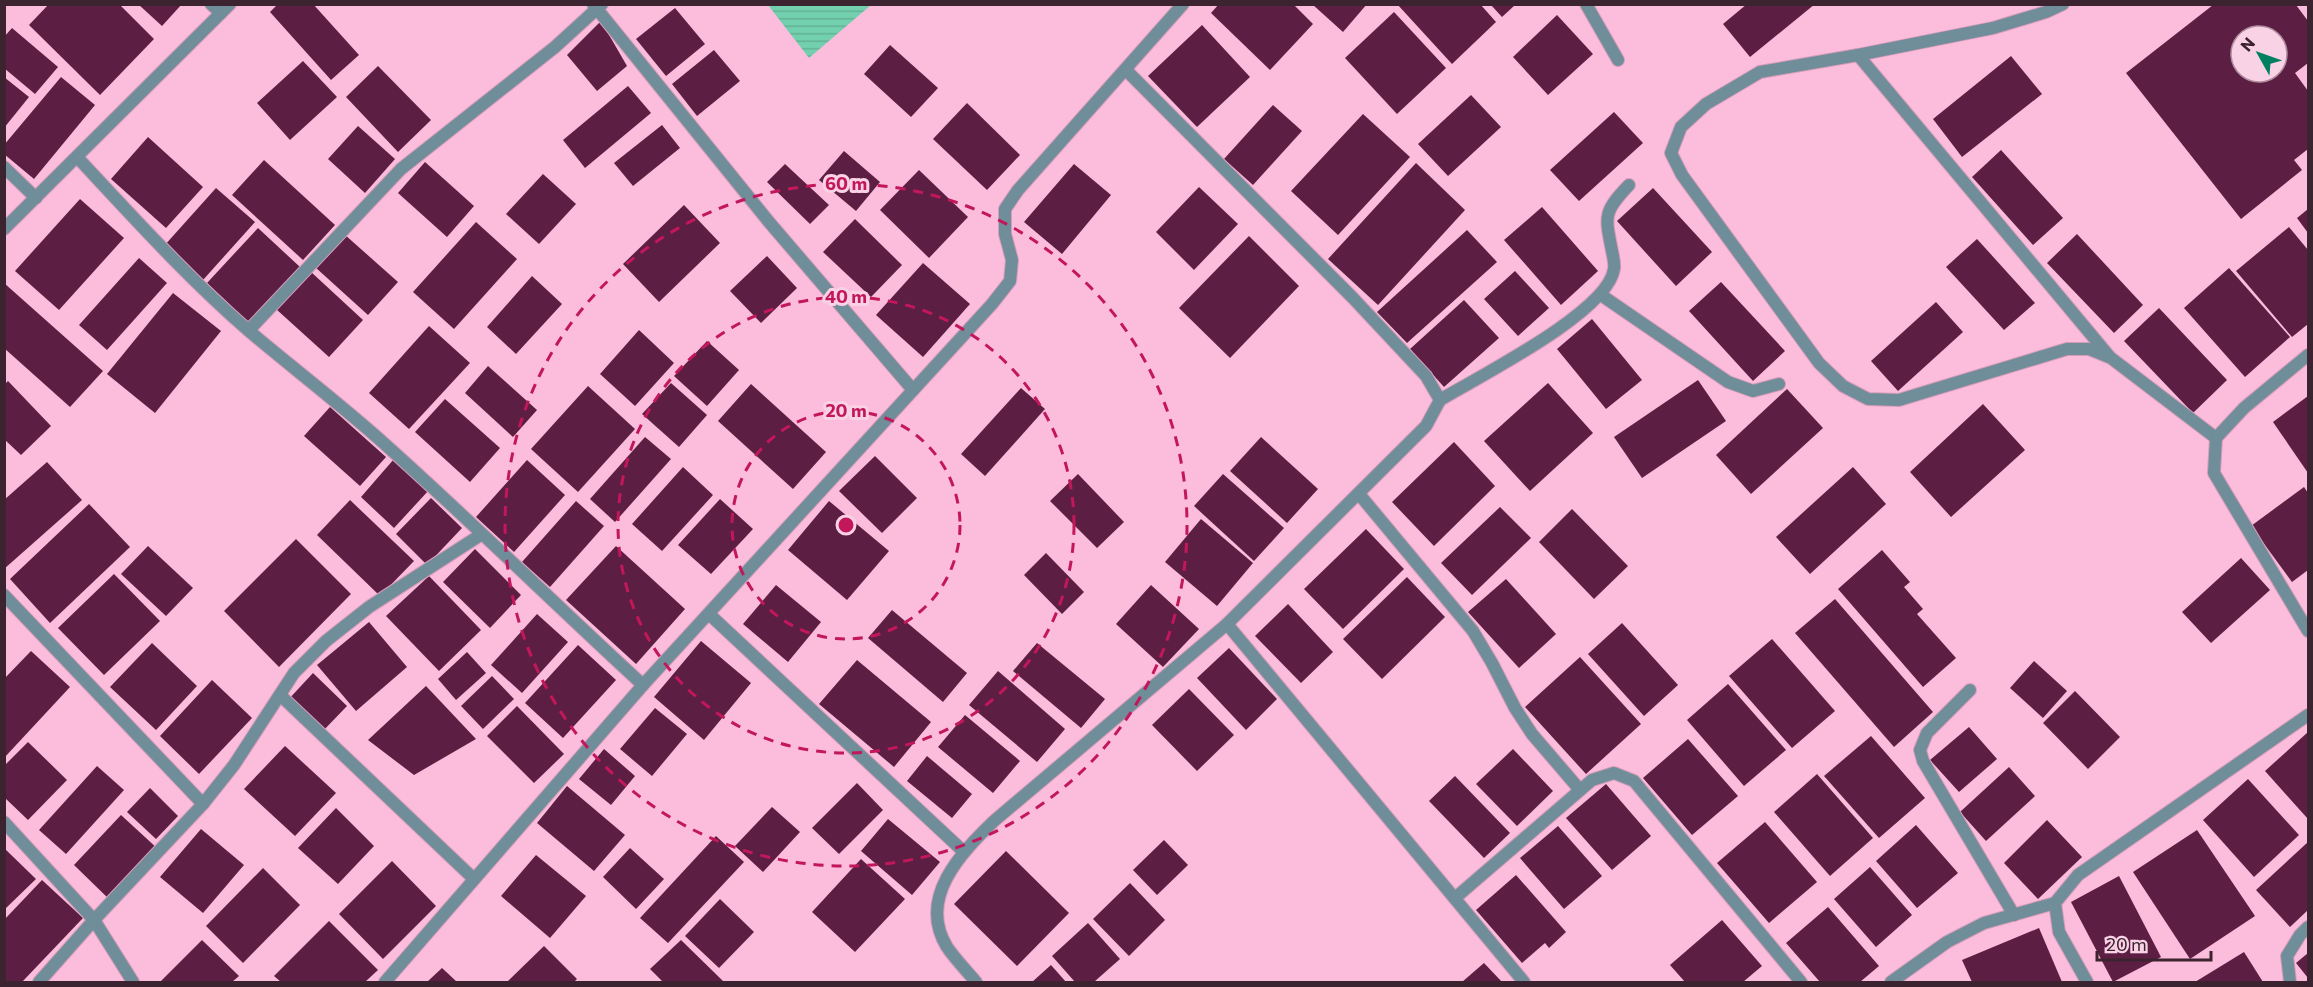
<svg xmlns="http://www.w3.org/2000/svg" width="2313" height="987" viewBox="0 0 2313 987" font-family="Commissioner,sans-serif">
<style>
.water{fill:url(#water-rules)}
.building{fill:#5d1e43;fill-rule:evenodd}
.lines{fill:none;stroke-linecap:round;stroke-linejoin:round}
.lane-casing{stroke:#d69db9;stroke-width:14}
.street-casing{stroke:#d69db9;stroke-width:14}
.lane{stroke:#708d9a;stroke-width:12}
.street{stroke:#708d9a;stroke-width:12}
.ring{fill:none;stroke:#c2185b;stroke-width:3;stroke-dasharray:10 8}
.centre{fill:#c2185b;stroke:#fad2e5;stroke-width:3}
.ring-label{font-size:18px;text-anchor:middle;font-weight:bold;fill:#c2185b;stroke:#fad2e5;stroke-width:6;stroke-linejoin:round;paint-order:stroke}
</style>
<defs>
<pattern id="water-rules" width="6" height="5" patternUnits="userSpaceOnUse" patternTransform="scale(1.5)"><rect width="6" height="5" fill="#72d0ae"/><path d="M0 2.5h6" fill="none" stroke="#64b296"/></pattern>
</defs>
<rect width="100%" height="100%" fill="#fcbcdb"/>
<path class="water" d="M768 5H871L809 58Z"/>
<g class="building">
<path d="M49 4H119L154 39 100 95 29 25Z"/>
<path d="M138 4H182L162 26Z"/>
<path d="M278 4H313L359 55 331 80 270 12Z"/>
<path d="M1219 4H1293L1313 24 1270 70 1211 13Z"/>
<path d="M1312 4H1367L1343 32Z"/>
<path d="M1397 4H1480L1496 22 1452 64Z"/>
<path d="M1747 4H1815L1750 57 1723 24Z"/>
<path d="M1491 5H1515L1502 17Z"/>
<path d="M2213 5H2296L2308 21V63L2295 73 2308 91V149L2294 160 2302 170 2241 219 2126 73ZM2241 36H2277V72H2241Z"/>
<path d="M675 8 705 44 666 76 636 39Z"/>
<path d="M1394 12 1446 68 1397 114 1345 58Z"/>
<path d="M1557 15 1593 54 1548 95 1513 57Z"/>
<path d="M601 21 627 66 597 91 567 55Z"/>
<path d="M1202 25 1250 77 1197 127 1148 76Z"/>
<path d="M12 28 58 67 35 94 4 68V37Z"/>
<path d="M890 45 938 88 911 117 864 74Z"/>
<path d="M714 50 740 81 697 116 672 84Z"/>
<path d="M2011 56 2042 94 1962 157 1933 119Z"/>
<path d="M303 61 337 97 290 140 257 103Z"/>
<path d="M378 66 431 120 398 152 346 97Z"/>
<path d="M4 77 29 97 4 128Z"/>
<path d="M61 77 95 105 34 179 4 154V145Z"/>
<path d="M628 86 651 113 585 168 563 140Z"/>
<path d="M1471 95 1501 127 1448 176 1418 144Z"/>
<path d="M967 103 1020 155 987 190 933 139Z"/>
<path d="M1273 105 1302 131 1253 185 1224 159Z"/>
<path d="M1614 112 1643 143 1579 201 1550 170Z"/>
<path d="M1363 114 1410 157 1338 235 1291 191Z"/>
<path d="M662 125 680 148 633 186 614 163Z"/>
<path d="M358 126 395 159 365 193 328 159Z"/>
<path d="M148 137 203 187 166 228 111 179Z"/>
<path d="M2001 150 2063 218 2033 245 1972 177Z"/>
<path d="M844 151 880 182 856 211 819 180Z"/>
<path d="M264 160 335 225 303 260 232 195Z"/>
<path d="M425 162 474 206 447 237 398 193Z"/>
<path d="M1416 163 1465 210 1378 305 1328 259Z"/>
<path d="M785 164 829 205 810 224 767 182Z"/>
<path d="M1074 164 1111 195 1062 254 1024 222Z"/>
<path d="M919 170 968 217 929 258 880 210Z"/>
<path d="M543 174 576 204 539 244 506 214Z"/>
<path d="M1199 187 1238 224 1194 270 1156 232Z"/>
<path d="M216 188 255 222 203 280 164 246Z"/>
<path d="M1653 188 1712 252 1676 286 1617 221Z"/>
<path d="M80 199 124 238 59 310 15 271Z"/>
<path d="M684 205 720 243 659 302 623 264Z"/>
<path d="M1542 207 1598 271 1561 305 1504 240Z"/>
<path d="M2308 209V233L2297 218Z"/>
<path d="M855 219 902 265 871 297 823 252Z"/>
<path d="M476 222 517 259 454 329 413 292Z"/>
<path d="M2289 227 2308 250V324L2292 337 2236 271Z"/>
<path d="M258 228 300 267 248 322 207 283Z"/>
<path d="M1467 230 1497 262 1407 343 1377 312Z"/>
<path d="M344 234 398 282 368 315 315 267Z"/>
<path d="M2077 234 2143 305 2114 333 2047 263Z"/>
<path d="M1249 236 1299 286 1230 358 1179 308Z"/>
<path d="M1977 239 2035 303 2004 330 1946 267Z"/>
<path d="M767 256 797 288 761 323 730 291Z"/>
<path d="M139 258 167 283 107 350 79 325Z"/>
<path d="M923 263 970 304 923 357 876 315Z"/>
<path d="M2229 268 2290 337 2245 377 2184 308Z"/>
<path d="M310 271 363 320 329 357 276 309Z"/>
<path d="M1515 271 1549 308 1518 336 1484 299Z"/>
<path d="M532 276 562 304 516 354 487 327Z"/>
<path d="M1721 282 1785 351 1753 381 1689 311Z"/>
<path d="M4 283 103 371 70 407 4 348Z"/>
<path d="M173 293 221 331 155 413 107 374Z"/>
<path d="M1464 300 1499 338 1444 387 1410 349Z"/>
<path d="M1936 302 1963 332 1898 391 1871 361Z"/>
<path d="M2159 308 2227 380 2193 413 2124 341Z"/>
<path d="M1592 319 1642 380 1606 409 1557 349Z"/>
<path d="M429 326 470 363 409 429 369 393Z"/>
<path d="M639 330 674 363 635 406 600 374Z"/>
<path d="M707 341 739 370 707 406 674 376Z"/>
<path d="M488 366 537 410 513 437 465 393Z"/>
<path d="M1698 380 1726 421 1642 478 1614 437Z"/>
<path d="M8 381 51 426 21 455 4 439V385Z"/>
<path d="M671 383 707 415 679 447 642 414Z"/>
<path d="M1548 383 1593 433 1530 491 1484 441Z"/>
<path d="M751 384 826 452 793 489 718 421Z"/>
<path d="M588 386 635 429 578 492 531 449Z"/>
<path d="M1021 388 1045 409 985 476 961 454Z"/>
<path d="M1787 389 1823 428 1751 494 1716 455Z"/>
<path d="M2308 396V473L2273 422Z"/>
<path d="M445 399 500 448 470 482 415 432Z"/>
<path d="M1983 404 2025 450 1951 517 1910 472Z"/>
<path d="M330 407 386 457 360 486 304 436Z"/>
<path d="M645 437 671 459 615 522 590 499Z"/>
<path d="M1261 437 1318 489 1287 523 1230 471Z"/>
<path d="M1454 442 1495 486 1434 546 1392 502Z"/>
<path d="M875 456 917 498 882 533 839 491Z"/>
<path d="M394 459 429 490 394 528 361 497Z"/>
<path d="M527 460 565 495 514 552 476 517Z"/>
<path d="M47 462 82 500 4 569V500Z"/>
<path d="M683 467 713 495 662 551 632 524Z"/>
<path d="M1853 467 1886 504 1810 574 1776 537Z"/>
<path d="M1078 474 1124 522 1097 548 1050 501Z"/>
<path d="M1223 474 1284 528 1254 561 1194 506Z"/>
<path d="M2304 487 2308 493V570L2292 582 2251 526Z"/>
<path d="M431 498 462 528 427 565 396 534Z"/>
<path d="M720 499 753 529 711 574 678 545Z"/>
<path d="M350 500 414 561 380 596 317 535Z"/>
<path d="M576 501 604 526 550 587 522 562Z"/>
<path d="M829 501 889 551 847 600 788 550Z"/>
<path d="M89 504 130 547 50 623 10 579Z"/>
<path d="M1500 507 1531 538 1472 595 1441 563Z"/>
<path d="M1572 509 1628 566 1594 599 1539 542Z"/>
<path d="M1201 519 1253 563 1217 606 1165 562Z"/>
<path d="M1366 529 1404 569 1343 629 1304 589Z"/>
<path d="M296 539 351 594 279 667 224 611Z"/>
<path d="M148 546 193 588 166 616 121 574Z"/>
<path d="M616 546 685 609 636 664 566 600Z"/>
<path d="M475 549 521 595 490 628 443 582Z"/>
<path d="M1882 550 1910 582 1904 587 1923 609 1917 614 1956 658 1923 687 1838 589Z"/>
<path d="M1046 553 1084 592 1062 614 1024 575Z"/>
<path d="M2241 558 2270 590 2211 643 2182 612Z"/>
<path d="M114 574 160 621 104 675 58 628Z"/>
<path d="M429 576 481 630 439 671 386 616Z"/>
<path d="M1407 577 1445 617 1382 679 1343 639Z"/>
<path d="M1506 579 1556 634 1519 668 1468 612Z"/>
<path d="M776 585 821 622 788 662 743 624Z"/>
<path d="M1151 585 1199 629 1163 667 1116 624Z"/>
<path d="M1835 599 1933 712 1894 747 1795 633Z"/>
<path d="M1288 604 1333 652 1301 683 1255 636Z"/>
<path d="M892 610 967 673 943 702 868 638Z"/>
<path d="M537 614 568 642 522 693 491 665Z"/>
<path d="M369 622 407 667 356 711 317 665Z"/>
<path d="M1622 623 1678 685 1644 716 1588 654Z"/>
<path d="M1772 639 1835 711 1792 748 1729 676Z"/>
<path d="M701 641 751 683 704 740 654 697Z"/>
<path d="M152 643 197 686 156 730 110 687Z"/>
<path d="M1037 643 1105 699 1081 728 1013 671Z"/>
<path d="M578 645 616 680 563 738 525 703Z"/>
<path d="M1229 648 1277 699 1246 730 1197 678Z"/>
<path d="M31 651 70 687 4 758V679Z"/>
<path d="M467 652 486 673 456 700 438 679Z"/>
<path d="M1580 657 1641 724 1586 774 1525 707Z"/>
<path d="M857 660 931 722 894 767 819 704Z"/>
<path d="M2034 661 2067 691 2043 718 2010 688Z"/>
<path d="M998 671 1065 729 1037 762 969 705Z"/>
<path d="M313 673 347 706 321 733 287 701Z"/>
<path d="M492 676 514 699 483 729 461 706Z"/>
<path d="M212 680 252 718 199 774 160 736Z"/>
<path d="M1728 684 1786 750 1744 786 1687 720Z"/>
<path d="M426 686 476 739 414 775 368 740Z"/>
<path d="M1189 689 1234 735 1197 771 1152 725Z"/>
<path d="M2075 691 2120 737 2088 769 2043 723Z"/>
<path d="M517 706 564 754 534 783 487 736Z"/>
<path d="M655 708 687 734 652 776 620 749Z"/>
<path d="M965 715 1020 761 993 793 938 747Z"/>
<path d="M1969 727 1997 759 1959 792 1930 760Z"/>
<path d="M2308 732V819L2265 771Z"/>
<path d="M1871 736 1925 798 1879 838 1824 776Z"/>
<path d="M1688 739 1738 796 1692 835 1643 778Z"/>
<path d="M28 742 67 780 28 820 4 797V766Z"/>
<path d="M285 746 336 793 295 836 244 789Z"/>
<path d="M604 749 635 776 611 805 579 779Z"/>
<path d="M1513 749 1553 791 1517 826 1476 784Z"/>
<path d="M927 756 972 794 952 818 907 781Z"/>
<path d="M97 766 124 790 66 854 39 830Z"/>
<path d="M2009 767 2035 796 1986 841 1960 812Z"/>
<path d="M1817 774 1873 838 1830 876 1774 812Z"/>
<path d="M1455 776 1510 833 1484 858 1429 801Z"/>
<path d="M2248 779 2299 835 2254 877 2203 820Z"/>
<path d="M857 783 883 810 839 854 812 828Z"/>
<path d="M1606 784 1651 836 1612 870 1566 818Z"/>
<path d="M567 786 625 835 594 871 537 823Z"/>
<path d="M150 788 178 816 156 839 127 812Z"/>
<path d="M772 807 800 832 763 872 735 846Z"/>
<path d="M336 808 374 846 338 884 298 848Z"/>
<path d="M121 815 159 850 111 901 74 865Z"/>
<path d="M888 819 940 862 912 895 861 851Z"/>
<path d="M2047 820 2082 857 2038 899 2004 863Z"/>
<path d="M1765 822 1817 882 1769 923 1717 863Z"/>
<path d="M1916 825 1958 873 1917 908 1876 861Z"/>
<path d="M1558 826 1602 876 1564 909 1520 858Z"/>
<path d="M201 829 244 865 203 913 160 877Z"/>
<path d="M2197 830 2255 916 2190 959 2133 872Z"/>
<path d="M716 836 744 862 668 943 640 918Z"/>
<path d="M1164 840 1188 865 1157 895 1133 870Z"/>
<path d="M2308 842V910L2290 927 2256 890Z"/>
<path d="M4 848 36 879 4 910Z"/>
<path d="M630 848 664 879 636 909 603 877Z"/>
<path d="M1006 851 1069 913 1017 966 954 904Z"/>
<path d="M536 855 586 896 550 938 501 896Z"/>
<path d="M861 859 905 899 855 952 812 912Z"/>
<path d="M392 861 436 906 383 959 339 914Z"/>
<path d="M1870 867 1912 915 1876 947 1834 899Z"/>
<path d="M263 868 300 905 243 963 206 926Z"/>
<path d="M1516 875 1566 932 1549 948 1545 943 1522 963 1476 910Z"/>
<path d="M2119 876 2161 957 2113 982 2071 902Z"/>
<path d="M42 880 83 918 22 982H4V920Z"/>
<path d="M1130 883 1165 920 1129 956 1093 919Z"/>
<path d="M720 899 754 932 719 968 685 936Z"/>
<path d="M1828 907 1879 966 1860 982H1820L1786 943Z"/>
<path d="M1722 920 1762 966 1743 982H1685L1670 965Z"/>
<path d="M329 921 378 970 365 982H281L274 976Z"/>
<path d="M1088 923 1120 959 1094 982H1075L1052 956Z"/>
<path d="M2039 928 2062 982H1972L1962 960Z"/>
<path d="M202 940 239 976 232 982H160Z"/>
<path d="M681 940 724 982H663L650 969Z"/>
<path d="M544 946 577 979 574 982H507Z"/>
<path d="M2244 952 2263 982H2195Z"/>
<path d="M2308 953V978L2296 963Z"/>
<path d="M1484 963 1502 982H1462Z"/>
<path d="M1051 965 1066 982H1032Z"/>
<path d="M442 968 457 982H427Z"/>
</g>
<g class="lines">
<g class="lane-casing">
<g id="lane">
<path d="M2063 4 2046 12 1993 28 1858 55 1760 72 1706 104 1681 127 1671 153 1682 175 1819 363 1843 386 1868 399 1899 400 2067 349H2089L2111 358 2216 438"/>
<path d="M1858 55 2109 356"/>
<path d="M2290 982 2287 956 2300 935 2308 927"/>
</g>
</g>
<g class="street-casing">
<g id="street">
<path d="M211 4 221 13"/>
<path d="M593 4 769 222 913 390"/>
<path d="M1586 4 1618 60"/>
<path d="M77 157C133 217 187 277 249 331 295 370 343 406 388 447 475 525 557 606 643 685L992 304 1010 281 1012 260 1005 234V209L1018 190 1183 4"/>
<path d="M4 167 36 198"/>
<path d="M4 229 230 4"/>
<path d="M1601 295 1728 382 1753 391 1779 384"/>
<path d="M249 330 401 169 555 47 602 4"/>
<path d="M2308 355 2244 408 2216 438 2214 473 2308 631"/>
<path d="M1440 400C1478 377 1608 312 1614 269 1615 264 1613 256 1612 251 1605 216 1603 212 1629 185"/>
<path d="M1359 494 1473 631 1492 663 1515 708 1532 734 1580 790"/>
<path d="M4 595 203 804"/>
<path d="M709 614 963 851"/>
<path d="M1227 624 1524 982"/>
<path d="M1970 690 1927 733 1920 750 1923 761 2014 915"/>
<path d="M280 695 474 879"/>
<path d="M4 822 94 920 133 982"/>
<path d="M1455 898 1592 780 1614 773 1634 781 1801 982"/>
<path d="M39 982 94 920 203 804 234 765 294 673 326 641 369 607 482 534"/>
<path d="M385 982 643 685"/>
<path d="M976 982C967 971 955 959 947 947 917 898 961 853 994 821L1227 624 1426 426 1440 400 1426 376 1353 298 1126 70"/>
<path d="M1891 982 1947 942 1984 923 2055 903"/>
<path d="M2087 982 2059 932 2055 903 2078 875 2308 715"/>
</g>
</g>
<use href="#lane" class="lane"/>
<use href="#street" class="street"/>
</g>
<g class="ring">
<circle cx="846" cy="525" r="114"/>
<circle cx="846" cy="525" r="228"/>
<circle cx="846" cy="525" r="341"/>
</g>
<circle cx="846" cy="525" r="9" class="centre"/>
<g class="ring-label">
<text x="846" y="190">60 m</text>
<text x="846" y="303">40 m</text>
<text x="846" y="417">20 m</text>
</g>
<rect width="2313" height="987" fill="none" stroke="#3c2330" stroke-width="12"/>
<g transform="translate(2259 54) rotate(310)"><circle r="28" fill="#fad2e5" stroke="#ae8c9d" stroke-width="1.5"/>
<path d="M0-4.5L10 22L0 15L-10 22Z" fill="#008060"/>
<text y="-9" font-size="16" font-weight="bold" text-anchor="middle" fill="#3c2330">N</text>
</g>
<path d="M2097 951v9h114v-9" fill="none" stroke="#3c2330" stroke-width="3"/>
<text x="2106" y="951" font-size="18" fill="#3c2330" stroke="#fad2e5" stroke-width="4.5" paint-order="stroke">20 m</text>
</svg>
